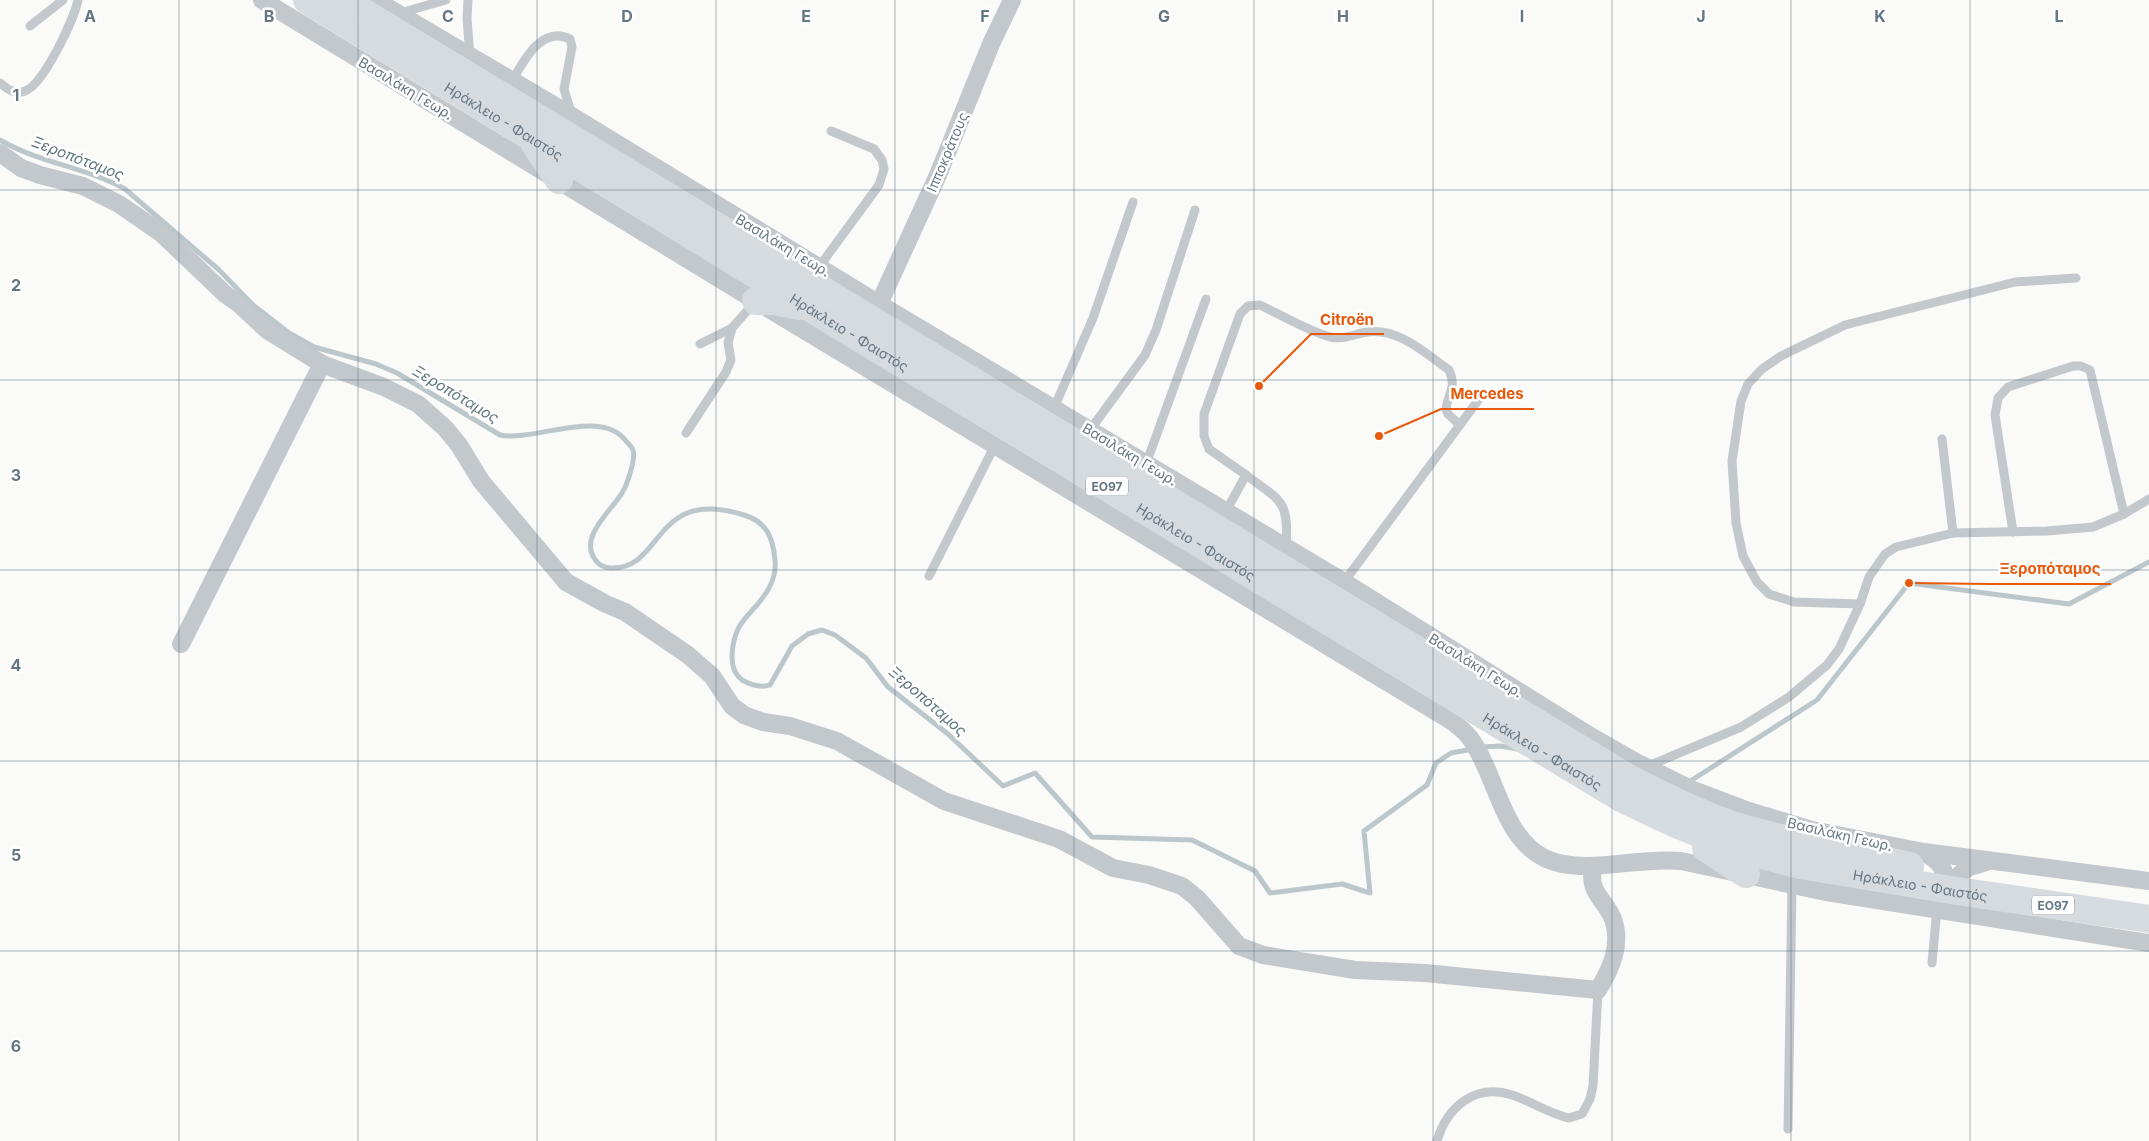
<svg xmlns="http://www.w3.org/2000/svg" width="2149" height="1141" viewBox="0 0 2149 1141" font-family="Inter,sans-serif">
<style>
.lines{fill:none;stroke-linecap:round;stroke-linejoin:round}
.stream{stroke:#bbc7cb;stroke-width:5}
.service{stroke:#c3c8cc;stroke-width:9}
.minor{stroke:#c3c8cc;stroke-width:18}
.primary{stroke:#d6dbdf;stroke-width:28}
.grid{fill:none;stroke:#657683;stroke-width:1;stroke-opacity:0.55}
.labels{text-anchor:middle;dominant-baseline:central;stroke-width:5;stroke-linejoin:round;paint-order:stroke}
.shield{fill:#fff;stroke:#939fa8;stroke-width:1}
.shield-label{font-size:12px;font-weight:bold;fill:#657683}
.street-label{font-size:14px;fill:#657683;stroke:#fff}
.water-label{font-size:15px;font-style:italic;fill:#60757c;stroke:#fff}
.grid-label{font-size:16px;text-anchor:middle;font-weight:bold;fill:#657683;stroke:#fff;stroke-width:5;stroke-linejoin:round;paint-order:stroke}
.leader{fill:none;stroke:#e8590c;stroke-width:2}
.callout-dot{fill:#e8590c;stroke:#fff;stroke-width:2}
.callout-label{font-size:15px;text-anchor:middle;font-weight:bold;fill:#e8590c;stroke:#fff;stroke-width:5;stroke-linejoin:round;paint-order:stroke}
</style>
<rect width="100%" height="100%" fill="#fafaf8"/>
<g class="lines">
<g class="stream">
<path d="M0 140C39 163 86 167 125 189L218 269 253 305 289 333 314 347 376 364 397 373 500 435C535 442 601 407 626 441 628 443 632 447 633 450 636 459 627 485 622 493 611 511 580 536 594 558 598 565 604 568 612 568 664 569 653 486 744 515 767 522 773 538 775 560 776 569 774 578 770 586 756 615 733 616 732 657 732 666 734 674 742 680 751 685 761 688 770 685L792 646 808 634 822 630 835 635 866 658 888 687 948 734 1003 786 1035 773 1092 837 1192 840 1255 871 1270 893 1342 884 1370 893 1364 831 1427 785 1436 763 1451 753 1473 749"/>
<path d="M1481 747 1501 746 1517 749"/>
<path d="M1692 780 1817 700 1909 583 2069 604 2149 562"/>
</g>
<g class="service">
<path d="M468 0 467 19 470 56"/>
<path d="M400 13 446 0"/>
<path d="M30 26 63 0"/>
<path d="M512 81C524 60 542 25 570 39L572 47 564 89 571 112"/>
<path d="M0 83C7 89 15 95 25 91 44 84 74 19 78 0"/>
<path d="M819 267 879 185 884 169 882 160 874 149 831 131"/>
<path d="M700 344 732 328"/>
<path d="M1054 408 1093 318 1133 202"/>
<path d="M1090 430 1145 355 1156 330 1195 210"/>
<path d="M686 433 726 372 731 360 728 343 732 328 754 303"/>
<path d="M1146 464 1206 299"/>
<path d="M1246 475C1282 502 1289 500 1286 548"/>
<path d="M1226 511 1246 475 1209 449 1204 436V414L1240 314 1248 306 1260 305C1279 314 1310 332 1330 337 1344 340 1354 334 1367 332 1399 328 1425 353 1449 370 1457 388 1448 392 1446 409L1448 414 1460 425"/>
<path d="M2013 532 1995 415 1998 398 2008 387 2073 366H2081L2090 370 2124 514"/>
<path d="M1953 533 2047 531 2093 527 2124 514 2149 499"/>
<path d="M929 576 995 445"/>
<path d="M1344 582 1482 395"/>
<path d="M1860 604 1794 602 1769 594 1757 582 1743 556 1736 523 1732 461 1741 401 1748 384 1762 369 1781 356 1845 325 2015 282 2076 278"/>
<path d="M1646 767 1741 727 1789 697 1827 665 1839 649 1860 604 1869 577 1885 554 1896 547 1953 533 1942 439"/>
<path d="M1932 963 1937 909"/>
<path d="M1788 1129 1792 886"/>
<path d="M1437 1141C1447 1107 1475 1083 1512 1095 1531 1101 1549 1114 1569 1118L1582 1114 1590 1099 1593 1086 1598 990"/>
</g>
<g class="minor">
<path d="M262 0 756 301 1450 720C1457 725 1465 731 1470 738 1500 779 1503 854 1563 864 1600 871 1642 857 1681 861L1826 892 2149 943"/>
<path d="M375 0 562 110 879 304 1344 582 1587 734 1636 762 1693 790 1746 810 1812 830 1924 852 2149 881"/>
<path d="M0 153 21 168 40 175 83 186 119 204 161 233 225 294 239 304 267 330 322 364 384 387 418 404 445 428 459 445 481 481 566 582 606 604 625 612 688 655 712 676 732 706 744 715 763 722 790 726 837 741 944 801 1059 839 1113 868 1149 875 1182 886 1197 898 1239 946 1263 955 1355 970 1425 973 1598 990C1611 969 1622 945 1613 919 1604 897 1588 894 1593 866"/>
<path d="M879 304 938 175 991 44 1012 0"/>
<path d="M181 644 322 364"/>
<path d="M1925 853C1944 864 1951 875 1938 896"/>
<path d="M1961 899 1957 887 1959 875 1969 867 1986 862"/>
</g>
<g class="primary">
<path id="s1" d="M307 0 858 337 1621 798 1676 824 1736 848 1800 865 1957 891 2149 919"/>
<path d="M343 0 1630 779C1666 797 1703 816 1742 828 1797 844 1854 854 1910 866"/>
<path d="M535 144 559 180"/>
<path d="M756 301H773L799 306"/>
<path d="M1706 848 1746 874"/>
</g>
</g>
<path class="grid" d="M179 0V1141M358 0V1141M537 0V1141M716 0V1141M895 0V1141M1074 0V1141M1254 0V1141M1433 0V1141M1612 0V1141M1791 0V1141M1970 0V1141M0 190H2149M0 380H2149M0 570H2149M0 761H2149M0 951H2149"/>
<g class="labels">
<g class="shield">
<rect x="1086" y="476.5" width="42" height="19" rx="4"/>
<rect x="2032" y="895.5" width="42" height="19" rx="4"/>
</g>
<g class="shield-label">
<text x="1107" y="486">ΕΟ97</text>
<text x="2053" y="905">ΕΟ97</text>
</g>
<g class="street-label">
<text transform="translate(406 88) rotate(31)">Βασιλάκη Γεωρ.</text>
<text stroke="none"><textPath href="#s1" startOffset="231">Ηράκλειο - Φαιστός</textPath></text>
<text transform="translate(947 152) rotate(-67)">Ιπποκράτους</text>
<text transform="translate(783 245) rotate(31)">Βασιλάκη Γεωρ.</text>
<text stroke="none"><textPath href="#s1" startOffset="636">Ηράκλειο - Φαιστός</textPath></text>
<text transform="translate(1130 454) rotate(31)">Βασιλάκη Γεωρ.</text>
<text stroke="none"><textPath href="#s1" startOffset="1041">Ηράκλειο - Φαιστός</textPath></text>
<text transform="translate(1476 665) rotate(32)">Βασιλάκη Γεωρ.</text>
<text stroke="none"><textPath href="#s1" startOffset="1446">Ηράκλειο - Φαιστός</textPath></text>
<text transform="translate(1840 834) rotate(13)">Βασιλάκη Γεωρ.</text>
<text stroke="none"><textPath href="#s1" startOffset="1851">Ηράκλειο - Φαιστός</textPath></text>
</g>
<g class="water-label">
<text transform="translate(78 158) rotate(21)">Ξεροπόταμος</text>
<text transform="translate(456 394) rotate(31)">Ξεροπόταμος</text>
<text transform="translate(928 701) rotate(41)">Ξεροπόταμος</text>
</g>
</g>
<g class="grid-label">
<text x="90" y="22">A</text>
<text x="269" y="22">B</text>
<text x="448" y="22">C</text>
<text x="627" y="22">D</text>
<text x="806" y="22">E</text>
<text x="985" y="22">F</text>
<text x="1164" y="22">G</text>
<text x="1343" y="22">H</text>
<text x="1522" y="22">I</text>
<text x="1701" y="22">J</text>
<text x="1880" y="22">K</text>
<text x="2059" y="22">L</text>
<text x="16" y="101">1</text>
<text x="16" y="291">2</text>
<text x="16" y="481">3</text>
<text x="16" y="671">4</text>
<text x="16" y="861">5</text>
<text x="16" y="1052">6</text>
</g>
<path class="leader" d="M1259 386L1311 334H1384M1379 436L1441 409H1534M1909 583L1990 584H2111"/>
<g class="callout-dot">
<circle cx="1259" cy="386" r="5"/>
<circle cx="1379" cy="436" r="5"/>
<circle cx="1909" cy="583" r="5"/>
</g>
<g class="callout-label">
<text x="1347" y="325">Citroën</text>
<text x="1487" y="399">Mercedes</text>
<text x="2050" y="574">Ξεροπόταμος</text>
</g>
</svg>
